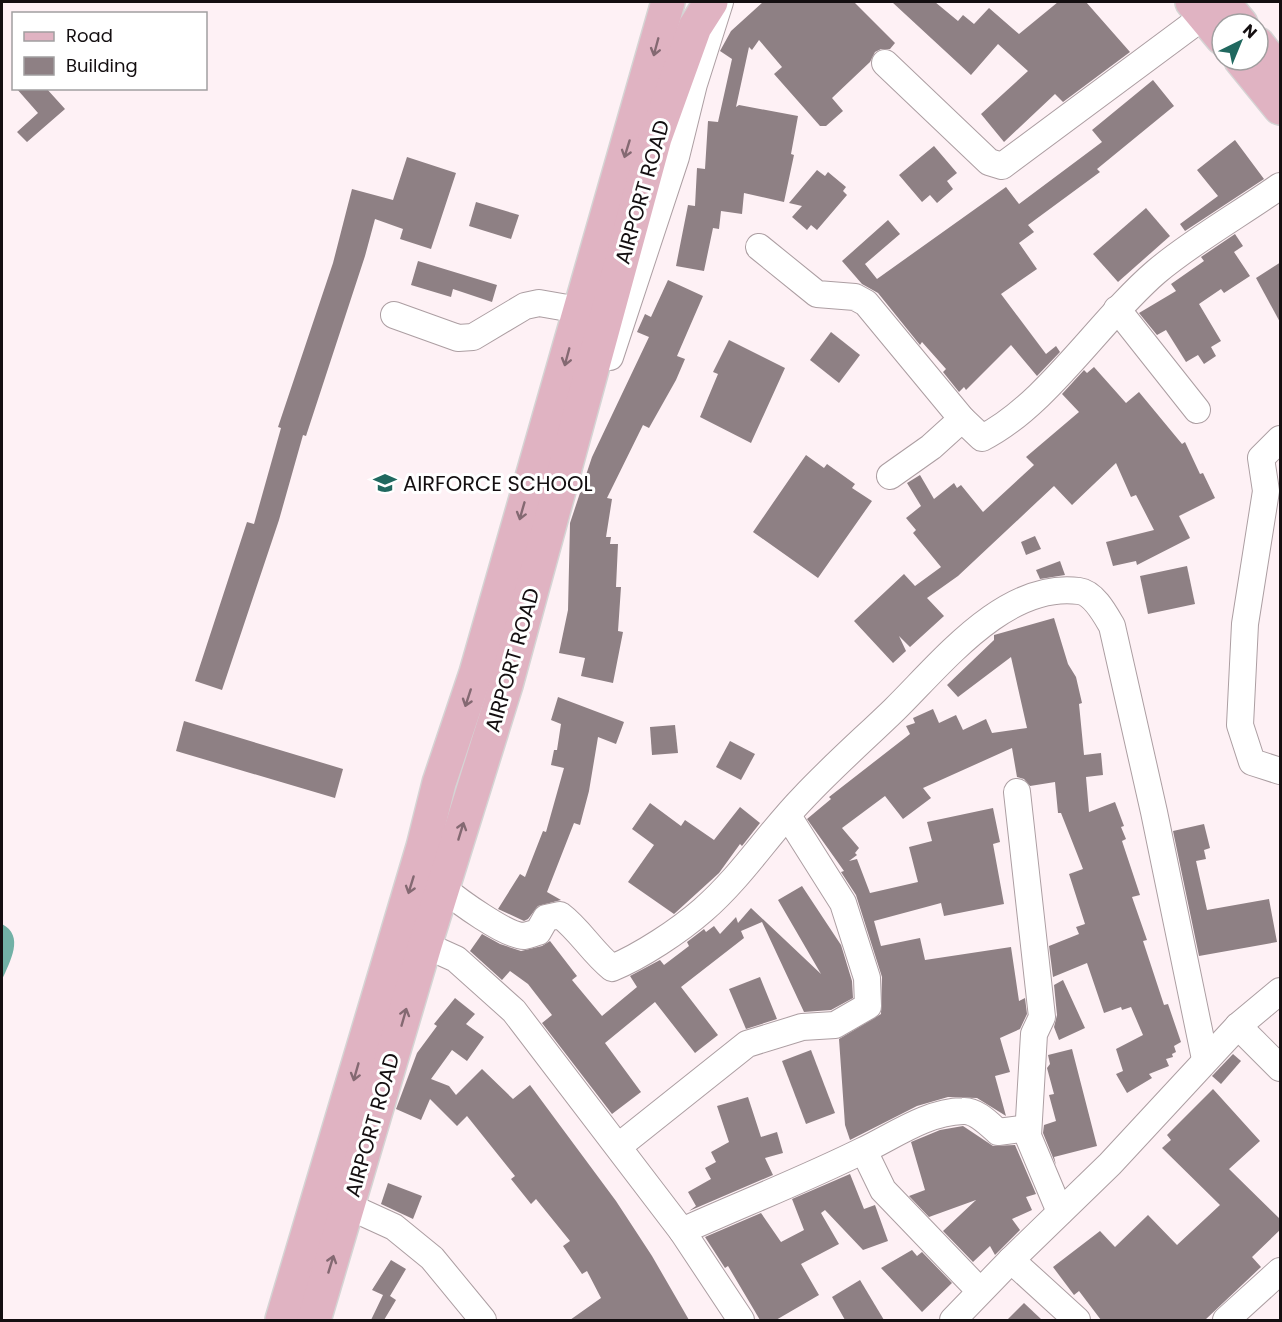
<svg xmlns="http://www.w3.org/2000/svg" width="1282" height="1322" viewBox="0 0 1282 1322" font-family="Poppins,sans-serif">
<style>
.water{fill:#72b1a6}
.building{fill:#8e8084}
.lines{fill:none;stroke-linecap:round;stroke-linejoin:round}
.minor-casing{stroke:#ac9ea2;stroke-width:28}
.major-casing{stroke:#d5d4d4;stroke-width:36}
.minor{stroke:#fff;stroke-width:26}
.major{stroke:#e0b3c2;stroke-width:33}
.oneway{stroke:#846972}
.labels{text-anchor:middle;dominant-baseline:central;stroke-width:6;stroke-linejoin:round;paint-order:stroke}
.street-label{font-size:21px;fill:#140f11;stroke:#fff}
.poi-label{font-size:21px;fill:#140f11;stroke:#fff;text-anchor:start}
</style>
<rect width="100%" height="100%" fill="#fef1f5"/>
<path class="water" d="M2 924C25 936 10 961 2 980Z"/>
<g class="building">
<path d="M763 2H854L895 43 890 49H881L875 52 870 62 832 98 843 111 826 126H820L774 74 782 67 759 40 752 50 749 47 736 107 739 105 798 116 791 154 794 155 784 202 744 193 742 214 721 211 719 229 713 228 704 271 676 266 688 205 695 206 697 168 705 169 708 121 718 122 732 59 720 51 731 31Z"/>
<path d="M892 2H935L958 21 963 15 974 24 989 8 1019 34 1058 2H1086L1130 52 1063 102 1055 94 1004 142 981 114 1028 71 998 44 971 75Z"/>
<path d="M1153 80 1174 106 1097 169 1100 172 1028 225 1034 232 1019 243 1037 269 1001 294 1046 354 1056 346 1060 352 1037 376 1011 345 966 390 964 387 959 392 943 372 946 369 922 342 920 345 878 293 862 284 842 261 888 220 900 234 865 264 877 279 1006 187 1019 204 1102 142 1092 130Z"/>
<path d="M16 88H46L65 109 27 142 17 132 38 113Z"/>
<path d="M1235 140 1264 179 1185 231 1180 224 1218 196 1197 170Z"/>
<path d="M934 146 957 173 947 181 953 189 937 203 930 195 922 202 899 175Z"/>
<path d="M407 157 456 173 431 249 400 239 403 229 375 219 365 256 306 436 303 435 279 520 222 690 195 681 247 522 254 524 281 428 278 427 333 263 352 189 393 200Z"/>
<path d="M817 170 825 176 828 172 846 187 843 191 847 195 817 230 811 225 807 230 792 217 802 206 789 203Z"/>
<path d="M476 202 519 215 511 239 469 226Z"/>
<path d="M1146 208 1170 236 1118 282 1093 254Z"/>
<path d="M1235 234 1243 246 1234 252 1250 276 1224 293 1221 289 1199 304 1221 341 1211 347 1216 356 1204 364 1198 355 1186 362 1166 330 1157 335 1139 313 1176 291 1171 284 1204 261 1201 257Z"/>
<path d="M418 261 497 285 492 302 453 289 451 297 411 285Z"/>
<path d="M1281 262V324L1256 278Z"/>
<path d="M668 280 703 296 677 356 685 359 676 380 649 428 643 425 607 498 612 499 606 537H611L610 544H618L616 587H621L618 631 623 632 613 683 581 676 585 658 559 653 568 610 570 523 592 457 649 337 637 332 645 314 651 317Z"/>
<path d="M831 332 860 355 839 383 810 360Z"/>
<path d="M729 340 785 368 751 443 700 417 718 374 713 372Z"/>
<path d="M1094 367 1126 403 1139 392 1182 444 1185 442 1200 474 1203 473 1215 498 1179 516 1190 538 1137 565 1136 561 1113 566 1106 542 1154 530 1136 495 1131 497 1116 463 1072 505 1054 486 958 576 927 598 944 616 910 647 899 636 906 651 893 663 854 621 904 574 915 586 941 567 913 533 916 530 906 518 921 506 907 483 920 475 934 499 954 483 957 488 961 485 983 512 1034 465 1026 457 1079 412 1062 394 1084 370 1087 373Z"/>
<path d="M806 455 824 468 827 464 855 484 852 488 872 501 818 578 753 532Z"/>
<path d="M1035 536 1041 549 1026 555 1021 542Z"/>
<path d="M1060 561 1065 575 1040 579 1036 570Z"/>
<path d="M1187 566 1195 604 1148 614 1140 576Z"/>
<path d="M1054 618 1068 664 1076 677 1082 703 1079 704 1084 755 1101 753 1103 775 1086 777 1089 812 1115 802 1124 826 1121 827 1126 839 1122 841 1140 895 1132 897 1147 940 1143 941 1164 1005 1168 1004 1181 1042 1174 1046 1176 1052 1172 1054 1173 1057 1166 1059 1169 1066 1149 1074 1152 1078 1127 1093 1116 1074 1123 1071 1116 1049 1143 1035 1131 1007 1122 1010 1121 1007 1104 1013 1087 963 1053 977 1049 946 1079 934 1076 927 1085 924 1069 874 1083 869 1061 813H1058L1055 782 1030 786 1024 779 1017 777 1012 748 923 788 931 798 903 819 885 796 842 828 859 848 855 853 857 855 849 861 857 859 870 893 918 882 909 847 932 841 927 822 993 808 1000 842 993 844 1004 904 944 916 941 903 874 921 881 946 920 938 925 960 1011 947 1019 1001 1025 998 1027 1014 1020 1029 1000 1038 1010 1072 995 1076 1006 1116 977 1098 948 1097 917 1106 850 1140 845 1125 839 1039 881 1014 882 977 856 895 841 872 844 871 807 819 831 799 829 797 910 734 906 726 915 723 913 718 933 709 939 723 956 715 963 730 986 719 992 733 1027 728 1011 657 958 697 947 685 994 640V635Z"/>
<path d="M558 697 624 722 616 744 598 737 589 791 580 825 574 823 547 892 561 900 538 906 528 919 524 921 498 909 520 874 525 877 543 831 546 832 564 768 551 765 554 750H557L561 724 551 720Z"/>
<path d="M184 721 343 769 335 798 176 751Z"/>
<path d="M675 725 678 753 652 755 650 727Z"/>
<path d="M730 741 755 754 741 780 716 767Z"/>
<path d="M650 803 681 826 685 820 714 840 740 807 760 823 742 846 740 844 719 873 674 914 628 882 654 845 632 829Z"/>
<path d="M1204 824 1210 848 1204 850 1206 859 1196 861 1207 910 1269 899 1277 942 1199 956 1173 831Z"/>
<path d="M802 886 841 945 852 981 853 998 831 1010 804 1012 762 922 741 931 744 938 681 987 718 1035 695 1053 655 1002 605 1043 641 1092 612 1114 542 1023 552 1015 528 984 510 971 502 980 470 951 482 934 500 944 521 951 542 946 550 941 577 976 572 980 602 1016 637 987 630 976 660 960 664 965 689 946 687 942 704 929 706 932 714 926 720 934 736 917 738 923 751 908 821 974 778 900Z"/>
<path d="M760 977 777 1019 746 1029 729 989Z"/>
<path d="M1063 980 1085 1028 1059 1040 1054 1027 1057 1015 1054 985Z"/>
<path d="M455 998 475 1014 466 1024 484 1037 467 1061 452 1050 431 1079 449 1086 456 1095 482 1069 513 1099 530 1085 616 1201 652 1256 689 1320H570L601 1298 587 1271 582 1274 563 1246 570 1241 536 1199 531 1204 511 1179 515 1176 467 1116 457 1126 430 1099 421 1120 396 1109 417 1053 437 1026 434 1024Z"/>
<path d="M1072 1049 1097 1146 1054 1157 1056 1165 1043 1133 1044 1125 1056 1121 1049 1095 1054 1094 1047 1068 1050 1064 1048 1055Z"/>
<path d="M811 1050 835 1113 806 1124 782 1061Z"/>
<path d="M1233 1054 1241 1061 1221 1084 1212 1076Z"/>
<path d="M1213 1089 1260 1141 1229 1169 1281 1220V1229L1252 1257 1261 1267 1205 1320H1101L1079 1291 1074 1295 1053 1267 1100 1231 1115 1247 1148 1215 1177 1245 1220 1205 1162 1148 1171 1140 1167 1135Z"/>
<path d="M748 1097 761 1137 777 1132 783 1153 765 1158 773 1175 689 1211 696 1206 688 1192 711 1179 705 1168 716 1162 711 1152 729 1142 717 1106Z"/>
<path d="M963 1126 993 1146 1015 1145 1036 1194 1026 1197 1032 1210 1012 1219 1020 1230 995 1255 990 1246 973 1262 943 1231 976 1200 929 1217 909 1196 925 1190 911 1142 940 1130Z"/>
<path d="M850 1174 864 1209 875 1205 888 1241 863 1250 825 1210 821 1213 839 1244 801 1264 819 1295 776 1320H760L728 1266 725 1268 705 1237 761 1213 781 1242 804 1230 792 1199Z"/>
<path d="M388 1183 422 1196 413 1219 381 1204Z"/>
<path d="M912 1250 917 1256 922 1252 952 1283 922 1312 881 1268Z"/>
<path d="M391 1260 406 1269 390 1296 396 1300 384 1320H371L383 1295 372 1290Z"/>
<path d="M860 1280 884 1320H845L832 1297Z"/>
<path d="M1024 1303 1042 1320H1007Z"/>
</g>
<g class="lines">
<g class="minor-casing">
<g id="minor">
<path d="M885 63 989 162 1002 166 1204 16"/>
<path d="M759 247 817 294 855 297 866 303 962 419 982 438C1046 406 1100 320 1156 272 1191 242 1242 213 1280 186"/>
<path d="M1117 309 1197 410"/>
<path d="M394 315 458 338 473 337 525 306 539 303 579 310"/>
<path d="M610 357 676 157 694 84 720 2"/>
<path d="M1280 439 1261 458 1266 491 1245 624 1240 725 1252 762 1280 771"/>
<path d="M890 476 931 447 962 419"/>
<path d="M1017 792 1042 1017 1034 1034 1028 1136 1060 1212"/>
<path d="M443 888C457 900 506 936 524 936 529 935 534 933 538 932L546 918 560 915C580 930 592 952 612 968 641 956 679 931 703 910 742 876 768 834 803 798 832 767 864 739 894 710 941 664 1005 581 1079 591 1094 593 1105 614 1112 626L1154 812 1205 1059"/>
<path d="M425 945 456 959 514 1011 682 1231 741 1320"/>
<path d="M1238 1026 1280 1068"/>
<path d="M619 1146 747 1044 802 1027 835 1025 868 1006 867 978 843 903 788 816"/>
<path d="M864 1151 883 1190 980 1291"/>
<path d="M348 1206 394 1227 432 1258 483 1320"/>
<path d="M682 1231C742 1204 803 1180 862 1151 894 1136 926 1112 963 1111 976 1110 989 1124 998 1132L1028 1128"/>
<path d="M1011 1260 1077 1320"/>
<path d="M953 1320 1011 1260 1110 1164 1238 1026 1280 991"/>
<path d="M1226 1320 1280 1271"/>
</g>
</g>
<g class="major-casing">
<g id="major">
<path d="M1192 2 1222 38"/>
<path d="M1223 2 1241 24"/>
<path d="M1258 44 1280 72"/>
<path d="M1241 60 1280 108"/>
<path d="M282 1320 423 847 439 783 476 673 668 2"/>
<path d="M314 1320 425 945 506 685 655 138 695 27 711 2"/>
</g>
</g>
<use href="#minor" class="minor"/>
<use href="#major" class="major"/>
</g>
<defs><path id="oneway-shaft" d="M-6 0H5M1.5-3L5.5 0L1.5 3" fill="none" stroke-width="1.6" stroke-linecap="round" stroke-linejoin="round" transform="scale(1.5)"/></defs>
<g class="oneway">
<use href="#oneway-shaft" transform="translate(656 47) rotate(105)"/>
<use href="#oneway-shaft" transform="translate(627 149) rotate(107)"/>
<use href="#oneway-shaft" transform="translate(567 357) rotate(105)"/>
<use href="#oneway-shaft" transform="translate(522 511) rotate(106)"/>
<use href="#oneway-shaft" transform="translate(468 698) rotate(108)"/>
<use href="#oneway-shaft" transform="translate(461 831) rotate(-73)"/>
<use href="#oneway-shaft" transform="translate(411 885) rotate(107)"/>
<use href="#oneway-shaft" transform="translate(404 1017) rotate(-74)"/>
<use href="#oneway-shaft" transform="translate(356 1072) rotate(106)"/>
<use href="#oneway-shaft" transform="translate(331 1264) rotate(-73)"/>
</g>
<defs>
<g id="school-bare" transform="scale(1.8)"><path d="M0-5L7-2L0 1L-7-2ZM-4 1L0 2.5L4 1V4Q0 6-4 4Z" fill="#20685f" stroke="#fff" stroke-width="2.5" paint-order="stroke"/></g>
</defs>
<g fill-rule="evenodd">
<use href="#school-bare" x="385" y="483"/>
</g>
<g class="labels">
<g class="street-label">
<text transform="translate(642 192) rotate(-74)">AIRPORT ROAD</text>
<text transform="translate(512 660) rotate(-74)">AIRPORT ROAD</text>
<text transform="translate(372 1125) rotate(-74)">AIRPORT ROAD</text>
</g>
<g class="poi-label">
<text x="403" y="483">AIRFORCE SCHOOL</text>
</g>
</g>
<rect width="1282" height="1322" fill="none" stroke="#140f11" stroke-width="6"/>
<rect x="12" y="12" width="195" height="78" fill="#ffffff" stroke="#a19fa0" stroke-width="1.5"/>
<rect x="24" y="32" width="30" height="9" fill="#e0b3c2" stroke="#a19fa0" stroke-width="1.5"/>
<text x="66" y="42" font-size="18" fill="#140f11">Road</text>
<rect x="24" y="57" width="30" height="18" fill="#8e8084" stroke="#a19fa0" stroke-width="1.5"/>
<text x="66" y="72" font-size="18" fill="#140f11">Building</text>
<g transform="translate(1240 42) rotate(43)"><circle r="28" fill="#ffffff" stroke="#a19fa0" stroke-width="1.5"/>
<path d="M0-4.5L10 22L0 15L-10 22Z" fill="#20685f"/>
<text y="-9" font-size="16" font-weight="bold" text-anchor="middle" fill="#140f11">N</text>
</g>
</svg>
